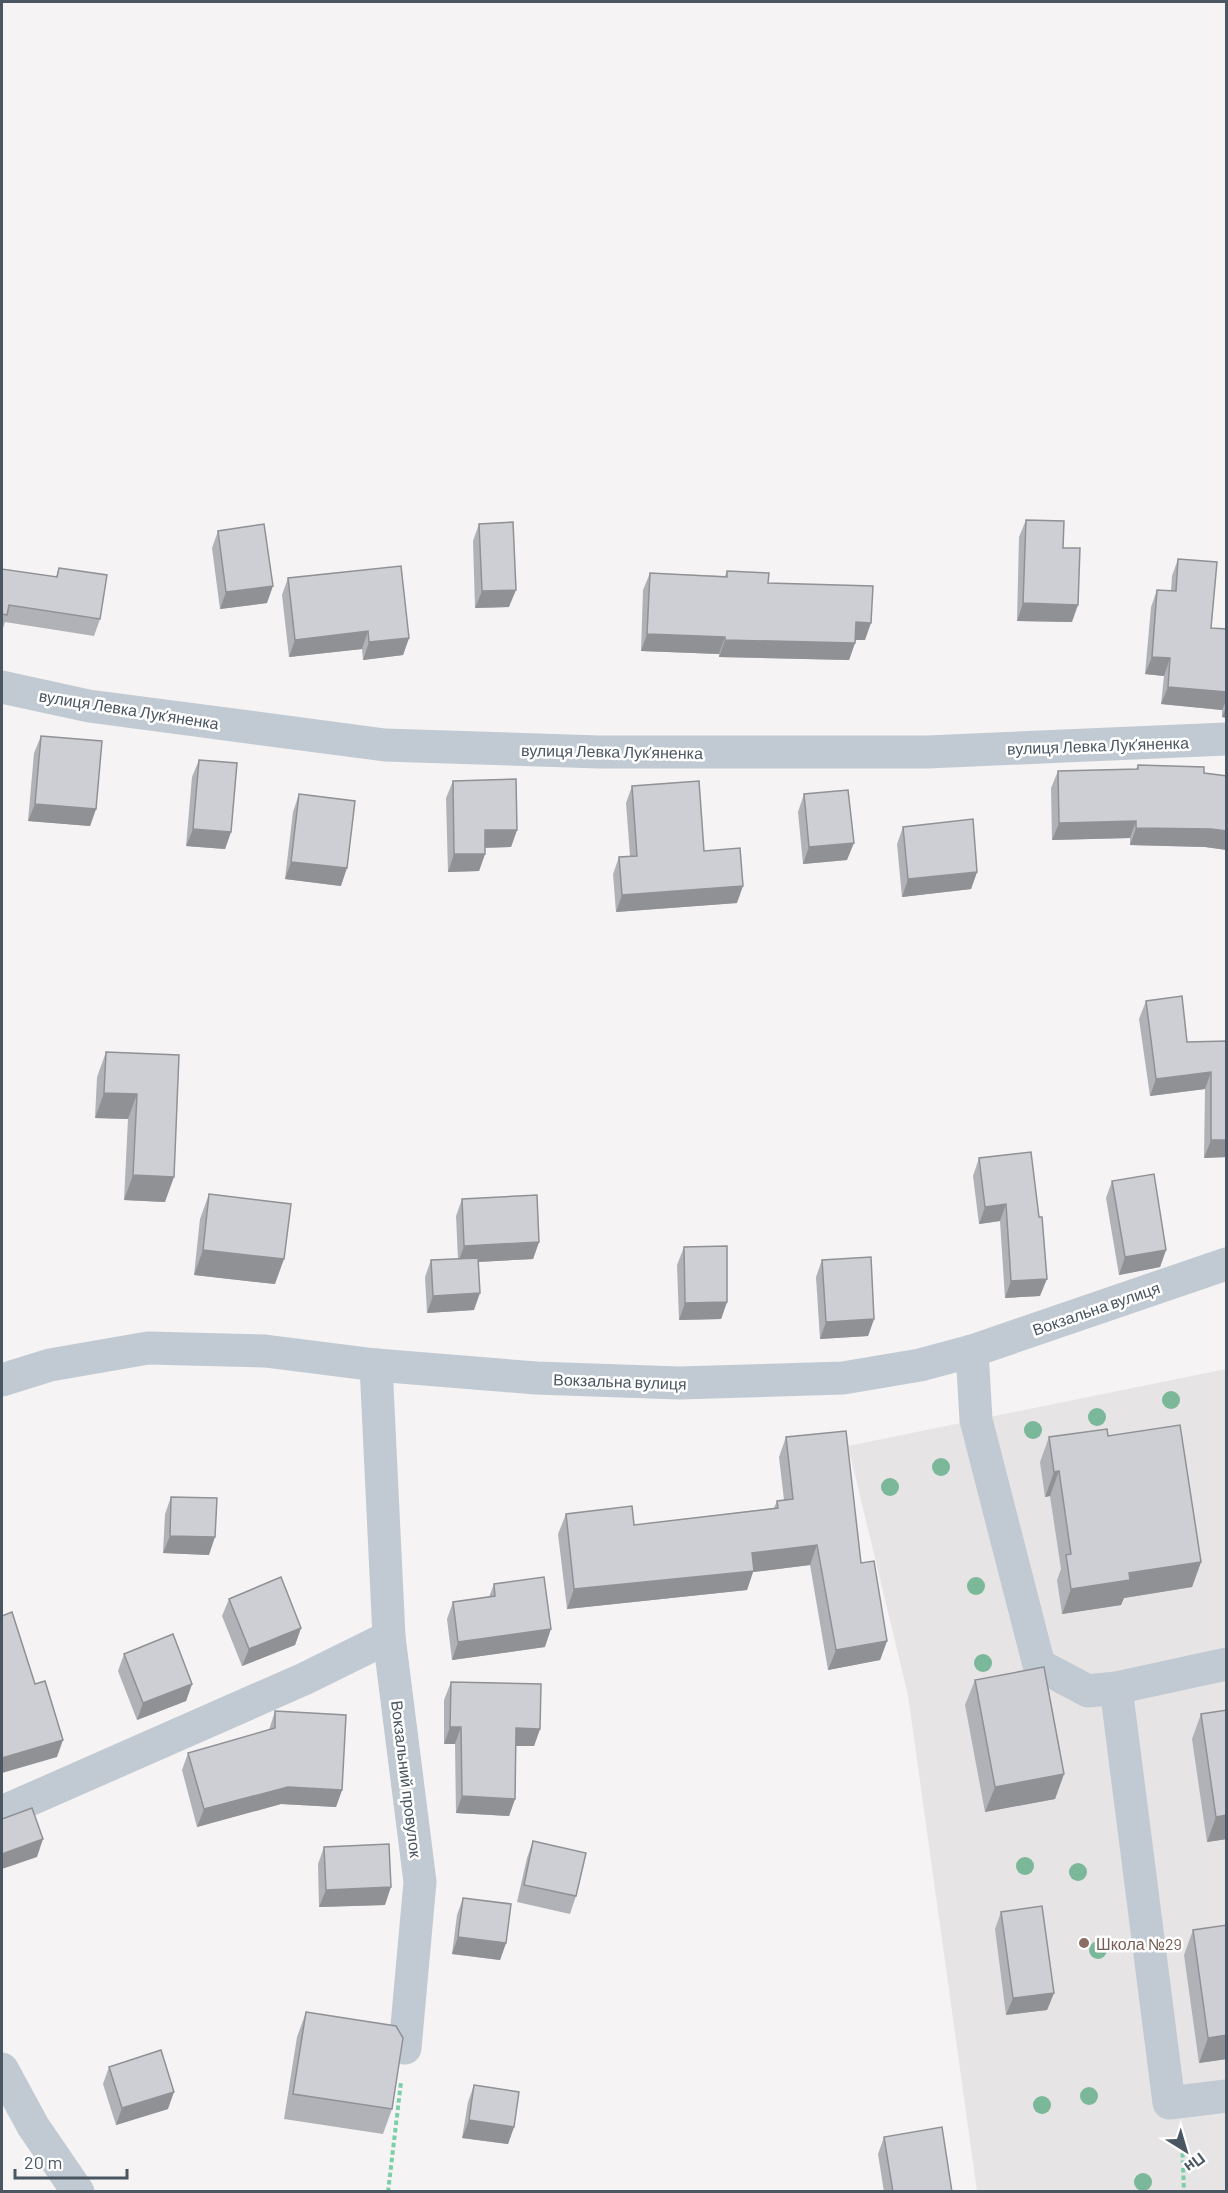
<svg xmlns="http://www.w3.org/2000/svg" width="1228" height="2193" viewBox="0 0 1228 2193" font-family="Barlow,sans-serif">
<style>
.education{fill:#e6e4e5}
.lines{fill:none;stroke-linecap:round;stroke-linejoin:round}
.path{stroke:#7ad0a6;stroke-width:4;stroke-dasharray:4.5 3;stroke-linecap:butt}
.minor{stroke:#c1cad2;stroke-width:33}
.tree{fill:#7bb799}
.wall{fill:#b0b2b7}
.shaded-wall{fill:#909195}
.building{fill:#cdcfd5;stroke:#909195;stroke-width:1.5}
.education-dot{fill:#8d6e63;stroke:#fff;stroke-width:2}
.labels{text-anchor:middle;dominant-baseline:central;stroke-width:5;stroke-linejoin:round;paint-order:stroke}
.street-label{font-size:16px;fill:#4a5661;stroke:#fff}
.education-label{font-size:16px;fill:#785e54;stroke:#fff;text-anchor:start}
</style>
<rect width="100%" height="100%" fill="#f5f3f3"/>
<path class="education" d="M1226 1369V2191H977L908 1695 848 1446Z"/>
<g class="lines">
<g class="path">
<path d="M1182 2138 1184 2192"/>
<path d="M388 2192 401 2082"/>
</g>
<g class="minor">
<path d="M2 687 89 706 385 745 599 752H927L1226 739"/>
<path d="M972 1351 976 1420 1039 1665 1088 1691 1116 1688 1169 2103 1226 2096"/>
<path d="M376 1365 389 1637 420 1882 405 2048"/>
<path d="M2 1380 50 1365 148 1348 265 1351 376 1365 536 1378 679 1383 843 1378 920 1365 972 1351 1226 1264"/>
<path d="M1116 1688 1226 1664"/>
<path d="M2 1812 304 1679 389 1637"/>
<path d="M2 2069 33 2126 78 2192"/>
</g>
</g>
<g class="tree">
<circle cx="1171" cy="1400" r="9"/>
<circle cx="1097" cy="1417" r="9"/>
<circle cx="1033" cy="1430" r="9"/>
<circle cx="941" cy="1467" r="9"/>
<circle cx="890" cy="1487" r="9"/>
<circle cx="976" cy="1586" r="9"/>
<circle cx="983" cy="1663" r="9"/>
<circle cx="1025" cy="1866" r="9"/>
<circle cx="1078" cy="1872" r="9"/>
<circle cx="1098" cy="1950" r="9"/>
<circle cx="1089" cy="2096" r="9"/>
<circle cx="1042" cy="2105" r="9"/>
<circle cx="1143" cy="2182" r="9"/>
</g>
<g class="wall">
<path d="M1026 520 1063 548 1072 622 1017 621 1019 537Z"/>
<path d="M479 524 509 607 475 608 473 541Z"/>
<path d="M218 531 267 603 220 609 212 548Z"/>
<path d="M1178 559 1211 628 1227 629V718L1222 717V710L1161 704 1164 676 1145 674 1151 607 1157 590 1171 591 1172 576Z"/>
<path d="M59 568 100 619 94 636 5 622 2 631V569L56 577Z"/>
<path d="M727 571 768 583 865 640H855V643L849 660 719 657V654L641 651 643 590 650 573 725 576Z"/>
<path d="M288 578 409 638 403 655 363 660 362 649 289 657 282 595Z"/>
<path d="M41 736 96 809 90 826 28 821 34 753Z"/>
<path d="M199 760 231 832 225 849 186 846 192 777Z"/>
<path d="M1138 765 1227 776V850L1205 847 1130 845V838L1052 840 1051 788 1058 771 1136 769Z"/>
<path d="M453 781 517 830 511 847 485 848V854L479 871 448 872 446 798Z"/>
<path d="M632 786 704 851 737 903 616 912 613 874 619 857 630 856 626 803Z"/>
<path d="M299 794 341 886 285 879 293 812Z"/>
<path d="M804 794 847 860 803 864 798 812Z"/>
<path d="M903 827 977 872 971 889 902 897 897 844Z"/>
<path d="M1146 1001 1187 1042 1227 1041V1157L1204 1158 1205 1089 1150 1096 1139 1019Z"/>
<path d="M106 1052 179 1055 165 1202 124 1200 128 1119 95 1118 97 1077Z"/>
<path d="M1031 1152 1040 1296 1005 1298 1000 1221 979 1224 973 1176 979 1158Z"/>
<path d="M1112 1181 1166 1250 1160 1267 1119 1275 1106 1198Z"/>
<path d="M209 1194 275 1284 194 1275 200 1219Z"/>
<path d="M462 1199 539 1242 533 1259 478 1262 474 1310 427 1313 425 1277 431 1260 458 1259 456 1216Z"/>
<path d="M684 1247 727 1302 721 1319 679 1320 677 1265Z"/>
<path d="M822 1260 874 1319 868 1336 820 1339 816 1277Z"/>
<path d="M1108 1436 1201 1562 1192 1587 1124 1598 1121 1605 1062 1614 1057 1580 1061 1569 1050 1496 1045 1497 1040 1462 1049 1437Z"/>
<path d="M786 1437 861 1563 887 1641 880 1660 828 1670 810 1565 753 1572 747 1590 567 1609 558 1534 566 1514 634 1525 774 1508 777 1501 784 1500 779 1457Z"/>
<path d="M171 1497 209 1555 163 1553 165 1514Z"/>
<path d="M494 1584 545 1647 452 1660 447 1619 453 1602 489 1597Z"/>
<path d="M229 1599 301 1628 295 1645 242 1666 222 1616Z"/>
<path d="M124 1654 192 1684 186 1701 137 1720 118 1671Z"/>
<path d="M975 1680 1064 1774 1055 1799 985 1812 965 1705Z"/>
<path d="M451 1682 540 1729 534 1746H516L515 1799 509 1816 456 1813 455 1744H444V1700Z"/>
<path d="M1227 1710V1839L1207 1842 1192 1739 1201 1714Z"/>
<path d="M275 1711 342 1790 336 1807 281 1804 197 1827 182 1770 188 1753 269 1730Z"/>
<path d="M533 1841 576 1896 570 1914 517 1902 527 1858Z"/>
<path d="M324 1847 385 1905 319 1907 318 1864Z"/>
<path d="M463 1898 506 1943 500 1960 452 1954 457 1915Z"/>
<path d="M1001 1912 1054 1993 1047 2010 1006 2015 995 1929Z"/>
<path d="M1227 1925V2059L1199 2063 1184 1955 1193 1930Z"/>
<path d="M306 2012 392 2109 383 2134 284 2119 297 2037Z"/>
<path d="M109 2067 168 2109 116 2125 103 2084Z"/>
<path d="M474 2085 514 2127 508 2144 462 2138 468 2102Z"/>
<path d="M884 2137 952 2192H884L878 2154Z"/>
</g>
<g class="shaded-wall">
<path d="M273 586 267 603 220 609 226 592Z"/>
<path d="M516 590 509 607 475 608 482 591Z"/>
<path d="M1023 603 1078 605 1072 622 1017 621Z"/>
<path d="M856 622 871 623 865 640H850Z"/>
<path d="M368 631 362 649 289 657 295 640Z"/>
<path d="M647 634 725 637 719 654 641 651Z"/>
<path d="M409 638 403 655 363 660 369 642Z"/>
<path d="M725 640 855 643 849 660 719 657Z"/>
<path d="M1152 657 1170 658 1164 676 1145 674Z"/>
<path d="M1168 687 1227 692V699L1222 710 1161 704Z"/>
<path d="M1227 705V718L1222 717Z"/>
<path d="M35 804 96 809 90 826 28 821Z"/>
<path d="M1136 821 1130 838 1052 840 1059 823Z"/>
<path d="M1136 828 1211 829 1227 831V850L1205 847 1130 845Z"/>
<path d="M193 829 231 832 225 849 186 846Z"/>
<path d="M485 830H517L511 847 479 848Z"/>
<path d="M854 843 847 860 803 864 809 847Z"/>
<path d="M454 854H485L479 871 448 872Z"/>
<path d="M291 862 347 868 341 886 285 879Z"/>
<path d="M977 872 971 889 902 897 908 879Z"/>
<path d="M743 886 737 903 616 912 622 895Z"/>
<path d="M1211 1072 1205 1089 1150 1096 1156 1079Z"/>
<path d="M104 1093 137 1094 128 1119 95 1118Z"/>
<path d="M1211 1140H1227V1157L1204 1158Z"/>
<path d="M133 1175 174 1177 165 1202 124 1200Z"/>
<path d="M1006 1204 1000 1221 979 1224 985 1207Z"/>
<path d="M539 1242 533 1259 458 1263 464 1246Z"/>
<path d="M203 1250 284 1259 275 1284 194 1275Z"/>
<path d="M1166 1250 1160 1267 1119 1275 1125 1257Z"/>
<path d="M1047 1279 1040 1296 1005 1298 1011 1281Z"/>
<path d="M480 1293 474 1310 427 1313 433 1296Z"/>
<path d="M727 1302 721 1319 679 1320 685 1303Z"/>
<path d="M874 1319 868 1336 820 1339 826 1322Z"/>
<path d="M1059 1471 1050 1496 1045 1497 1054 1472Z"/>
<path d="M170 1536 215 1537 209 1555 163 1553Z"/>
<path d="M817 1545 810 1565 753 1572 747 1590 567 1609 574 1589 752 1553Z"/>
<path d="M1201 1562 1192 1587 1124 1598 1121 1605 1062 1614 1071 1589 1129 1573Z"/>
<path d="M301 1628 295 1645 242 1666 249 1649Z"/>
<path d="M551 1629 545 1647 452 1660 458 1642Z"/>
<path d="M887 1641 880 1660 828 1670 836 1650Z"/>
<path d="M192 1684 186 1701 137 1720 143 1703Z"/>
<path d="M450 1727H461L455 1744H444Z"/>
<path d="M516 1728 540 1729 534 1746H510Z"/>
<path d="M63 1740 57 1757 2 1773V1758Z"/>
<path d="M1064 1774 1055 1799 985 1812 995 1787Z"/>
<path d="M288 1787 342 1790 336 1807 281 1804 197 1827 204 1809Z"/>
<path d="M462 1796 515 1799 509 1816 456 1813Z"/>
<path d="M1227 1815V1839L1207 1842 1216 1817Z"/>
<path d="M43 1839 37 1857 2 1869V1854Z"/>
<path d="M391 1887 385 1905 319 1907 326 1890Z"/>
<path d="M458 1937 506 1943 500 1960 452 1954Z"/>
<path d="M1054 1993 1047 2010 1006 2015 1013 1998Z"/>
<path d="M1227 2035V2059L1199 2063 1208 2038Z"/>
<path d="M174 2092 168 2109 116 2125 122 2108Z"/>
<path d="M469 2120 514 2127 508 2144 462 2138Z"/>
</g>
<g class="building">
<path d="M1026 520 1064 521 1063 548H1080L1078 605 1023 603Z"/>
<path d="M513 522 516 590 482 591 479 524Z"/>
<path d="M264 524 273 586 226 592 218 531Z"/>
<path d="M1178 559 1217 562 1211 628 1227 629V692L1168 687 1170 658 1152 657 1157 590 1176 591Z"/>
<path d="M401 566 409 638 369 642 368 631 295 640 288 578Z"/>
<path d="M59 568 107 575 100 619 9 605 7 615 2 614V569L57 577Z"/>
<path d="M727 571 769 573 768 583 873 586 871 623 856 622 855 643 725 640V637L647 634 650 573 727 577Z"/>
<path d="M41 736 102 741 96 809 35 804Z"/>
<path d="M199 760 237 763 231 832 193 829Z"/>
<path d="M1138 765 1204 767V773L1227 776V831L1211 829 1136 828V821L1059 823 1058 771 1138 769Z"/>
<path d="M516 779 517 830H485V854H454L453 781Z"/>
<path d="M699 781 704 851 740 848 743 886 622 895 619 857 637 856 632 786Z"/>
<path d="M848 790 854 843 809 847 804 794Z"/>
<path d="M299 794 355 801 347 868 291 862Z"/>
<path d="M973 819 977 872 908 879 903 827Z"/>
<path d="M1182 996 1187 1042 1227 1041V1140H1211V1072L1156 1079 1146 1001Z"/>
<path d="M106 1052 179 1055 174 1177 133 1175 137 1094 104 1093Z"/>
<path d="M1031 1152 1039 1217H1042L1047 1279 1011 1281 1006 1204 985 1207 979 1158Z"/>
<path d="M1154 1174 1166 1250 1125 1257 1112 1181Z"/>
<path d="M209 1194 291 1204 284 1259 203 1250Z"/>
<path d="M537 1195 539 1242 464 1246 462 1199Z"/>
<path d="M727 1246V1302L685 1303 684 1247Z"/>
<path d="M871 1257 874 1319 826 1322 822 1260Z"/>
<path d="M478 1258 480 1293 433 1296 431 1260Z"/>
<path d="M1180 1425 1201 1562 1129 1573 1130 1580 1071 1589 1066 1555 1071 1554 1059 1471 1054 1472 1049 1437 1107 1429 1108 1436Z"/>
<path d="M846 1431 861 1563 874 1561 887 1641 836 1650 817 1545 752 1553 754 1571 574 1589 566 1514 632 1506 634 1525 778 1508 777 1501 793 1499 786 1437Z"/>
<path d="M171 1497 217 1498 215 1537 170 1536Z"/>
<path d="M281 1577 301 1628 249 1649 229 1599Z"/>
<path d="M544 1577 551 1629 458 1642 453 1602 495 1596 494 1584Z"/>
<path d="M12 1612 35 1684 45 1681 63 1740 2 1758V1616Z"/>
<path d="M173 1634 192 1684 143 1703 124 1654Z"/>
<path d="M1044 1667 1064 1774 995 1787 975 1680Z"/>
<path d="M451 1682 541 1684 540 1729 516 1728 515 1799 462 1796 461 1727H450Z"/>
<path d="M1227 1710V1815L1216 1817 1201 1714Z"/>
<path d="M275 1711 346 1715 342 1790 288 1787 204 1809 188 1753 275 1728Z"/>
<path d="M32 1808 43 1839 2 1854V1819Z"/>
<path d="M533 1841 586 1853 576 1896 524 1885Z"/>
<path d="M389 1844 391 1887 326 1890 324 1847Z"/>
<path d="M463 1898 511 1904 506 1943 458 1937Z"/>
<path d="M1042 1906 1054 1993 1013 1998 1001 1912Z"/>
<path d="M1227 1925V2035L1208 2038 1193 1930Z"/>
<path d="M306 2012 396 2026 403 2038 392 2109 293 2094Z"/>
<path d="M161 2050 174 2092 122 2108 109 2067Z"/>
<path d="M474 2085 519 2092 514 2127 469 2120Z"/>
<path d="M942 2127 952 2192H893L884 2137Z"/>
</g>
<circle class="education-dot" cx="1084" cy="1943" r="6"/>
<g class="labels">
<g class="street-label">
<text transform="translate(129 709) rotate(9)">вулиця Левка Лукʼяненка</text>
<text transform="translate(1098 745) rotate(-2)">вулиця Левка Лукʼяненка</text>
<text transform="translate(612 751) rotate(1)">вулиця Левка Лукʼяненка</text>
<text transform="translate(1096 1308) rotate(-19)">Вокзальна вулиця</text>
<text transform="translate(620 1381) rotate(2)">Вокзальна вулиця</text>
<text transform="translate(407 1779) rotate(83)">Вокзальний провулок</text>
</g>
<g class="education-label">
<text x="1096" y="1943">Школа №29</text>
</g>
</g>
<rect width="1228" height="2193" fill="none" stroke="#4a5661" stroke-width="6"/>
<g transform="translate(1186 2151) rotate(143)" stroke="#ffffff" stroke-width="4.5" paint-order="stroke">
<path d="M0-4.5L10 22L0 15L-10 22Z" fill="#4a5661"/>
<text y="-9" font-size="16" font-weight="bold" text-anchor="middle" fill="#4a5661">Пн</text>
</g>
<path d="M15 2169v9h112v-9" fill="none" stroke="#4a5661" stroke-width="3"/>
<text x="24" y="2169" font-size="18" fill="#4a5661" stroke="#ffffff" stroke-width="4.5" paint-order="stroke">20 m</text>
</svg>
